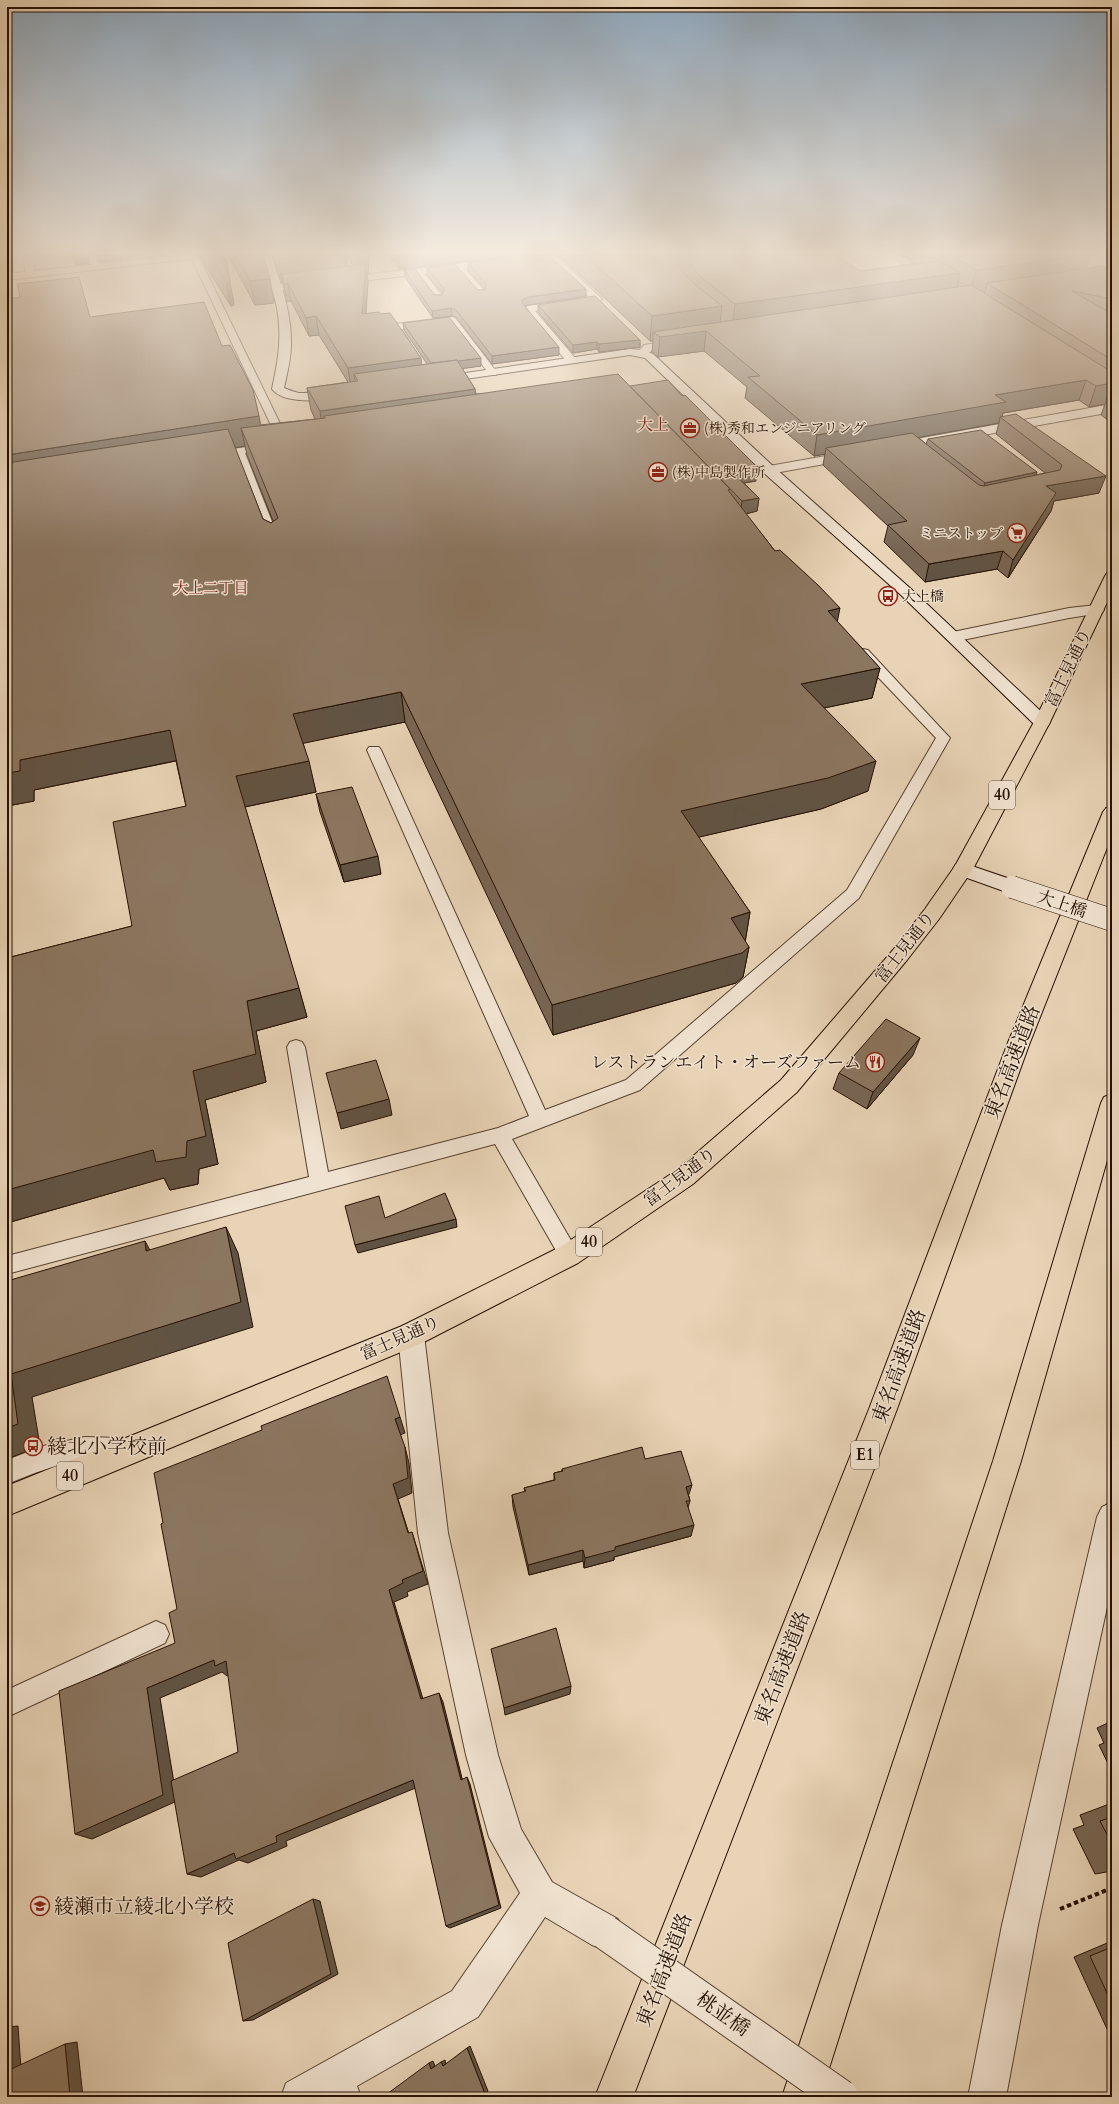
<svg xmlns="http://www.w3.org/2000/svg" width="1119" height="2104" viewBox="0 0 1119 2104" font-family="Cardo,'Noto Serif JP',serif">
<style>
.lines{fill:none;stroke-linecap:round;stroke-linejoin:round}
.lane-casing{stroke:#56422f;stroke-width:2}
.street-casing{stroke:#56422f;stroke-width:2}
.secondary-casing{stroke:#261102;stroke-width:2}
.primary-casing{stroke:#261102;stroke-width:2}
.highway-casing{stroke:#261102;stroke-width:2}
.path{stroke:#261102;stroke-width:4;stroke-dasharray:4.5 3;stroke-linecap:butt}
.lane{fill:#f0e2d0;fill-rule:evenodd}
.street{fill:#f0e2d0;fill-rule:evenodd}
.secondary{fill:#f0e2d0;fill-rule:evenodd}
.primary{fill:#e8d3b6;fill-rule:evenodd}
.highway{fill:#e8d3b6;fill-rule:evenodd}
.street-bridge-casing{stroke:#56422f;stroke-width:36;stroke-linecap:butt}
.secondary-bridge-casing{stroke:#261102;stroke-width:23;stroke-linecap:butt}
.street-bridge{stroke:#f0e2d0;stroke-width:34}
.secondary-bridge{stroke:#f0e2d0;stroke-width:22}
.wall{fill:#786553;stroke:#261102;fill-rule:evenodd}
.shaded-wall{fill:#615343;stroke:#261102}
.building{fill:#8b7660;stroke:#261102}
.labels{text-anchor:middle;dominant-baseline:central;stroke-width:3;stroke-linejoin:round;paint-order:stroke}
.far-poi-label{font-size:14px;fill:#261102;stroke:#f0e2d0;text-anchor:start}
.far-neighbourhood-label{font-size:15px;fill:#7a1f14;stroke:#f0e2d0}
.far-quarter-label{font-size:16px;fill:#7a1f14;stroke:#f0e2d0}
.shield{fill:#f0e2d0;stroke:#635040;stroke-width:1}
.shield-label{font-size:16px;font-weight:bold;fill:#261102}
.street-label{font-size:17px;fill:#261102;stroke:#f0e2d0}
.poi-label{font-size:17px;fill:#261102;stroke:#f0e2d0;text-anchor:end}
.near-street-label{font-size:20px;fill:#261102;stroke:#f0e2d0}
.near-poi-label{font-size:20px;fill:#261102;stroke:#f0e2d0;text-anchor:start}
</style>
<rect width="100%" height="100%" fill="#e8d3b6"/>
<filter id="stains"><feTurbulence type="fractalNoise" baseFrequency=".005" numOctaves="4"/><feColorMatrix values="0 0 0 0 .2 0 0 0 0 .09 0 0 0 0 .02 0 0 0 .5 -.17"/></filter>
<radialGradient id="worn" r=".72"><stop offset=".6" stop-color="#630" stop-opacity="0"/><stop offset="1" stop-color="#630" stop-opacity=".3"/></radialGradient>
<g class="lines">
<g class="lane-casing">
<g id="lane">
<path d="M88 255H96L100 266 99 268H93Z"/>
<path d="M190 255H198L290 444 285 447 245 453 280 542 278 544 274 545 268 542 235 455 213 458 208 455 213 452 279 442Z"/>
<path d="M455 264H461L485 292V296H479L455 268Z"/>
<path d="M415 269H421L443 297V301H437L415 273Z"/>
<path d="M452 317 455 318 496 371V375H490L450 323 401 329 410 342 406 345 403 344 391 327 395 324Z"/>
<path d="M863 649 868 650 950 738 859 898 640 1090 512 1139 576 1249 579 1255 576 1261 569 1264 562 1261 495 1144 7 1274V1256L309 1177 287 1047 290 1042 296 1040 302 1042 305 1047 328 1172 498 1128 529 1116 367 750 369 747H379L381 750 545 1110 626 1080 847 890 936 738 858 656 857 653 858 650Z"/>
<path d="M85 1437 122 1438 130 1442 134 1450 130 1458C115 1464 100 1458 84 1460 58 1463 32 1474 7 1484V1460L43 1446Z"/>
<path d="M156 1621 165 1625 169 1634 165 1643 7 1717V1690Z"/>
</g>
</g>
<g class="street-casing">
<g id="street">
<path d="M24 255H33L35 271 176 255H202L197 258 7 280V274L25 272Z"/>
<path d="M533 255H558V257L602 299 597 302 535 311 576 359 578 361 576 363H568L523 309 528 306 589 297 548 259 277 291 272 288 277 285Z"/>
<path d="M889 255H900L941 280 936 283 932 282Z"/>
<path d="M682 339 686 340 687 342 686 344 652 350 647 355 643 356 637 353 644 345Z"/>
<path d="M1112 404V412L894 451 888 447 894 443Z"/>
<path d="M854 451 860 455 858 458 769 474 763 470 769 466Z"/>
<path d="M1096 605 1101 607 1104 610 1101 613 1069 618 953 642 948 640 945 637 948 634 953 632 1069 608Z"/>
<path d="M411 1323 420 1326 424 1335 448 1533 498 1755 521 1829 552 1882 618 1919 623 1932 618 1945 605 1950 592 1945 545 1917 478 2017 357 2086 361 2097H281L286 2083 452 1991 520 1893 489 1837 466 1755 418 1533 398 1335 402 1326Z"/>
<path d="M1112 1502V1584L1038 1925 1006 2097H968L1002 1925 1097 1517 1102 1507Z"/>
</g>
</g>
<g class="secondary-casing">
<g id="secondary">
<path d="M262 255H271C281 284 292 314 291 345 291 359 287 374 284 388 289 390 294 392 299 393 309 394 339 388 344 394L342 396C325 401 284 405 272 389 279 358 283 331 275 299 271 284 264 269 262 255Z"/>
<path d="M630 349 643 350 653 354 774 467 911 589 1048 718 1050 722 1048 726 1042 727 1036 726 901 595 764 473 645 358 630 355 438 383 432 380 438 377Z"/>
<path d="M963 863 1019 882 1022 887 1019 892 1012 894 956 874 953 869 956 864Z"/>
</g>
</g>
<g class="primary-casing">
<g id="primary">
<path d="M1103 255H1112V259L1105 257Z"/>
<path d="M1112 572V592L1050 722 973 869 939 919 907 960 797 1092 693 1184 578 1263 420 1344 7 1516V1486L402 1326 560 1247 677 1170 781 1080 893 950 925 909 955 866 1034 722 1105 576 1107 573Z"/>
</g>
</g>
<g class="highway-casing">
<g id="highway">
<path d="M1112 806V835L1029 1045 897 1409 633 2097H595L869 1409 1007 1045 1103 812 1106 808Z"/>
<path d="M1112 1094V1143L1021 1461 820 2097H782L993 1461 1101 1103 1104 1097Z"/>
</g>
</g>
<path class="path" d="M1060 1909 1112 1888"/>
<use href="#lane" class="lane"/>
<use href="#street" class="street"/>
<use href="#secondary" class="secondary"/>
<use href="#primary" class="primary"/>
<use href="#highway" class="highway"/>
<g class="street-bridge-casing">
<path id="street-bridge" d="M605 1932 841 2097"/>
</g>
<g class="secondary-bridge-casing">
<path id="secondary-bridge" d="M1012 887 1112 920"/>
</g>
<use href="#street-bridge" class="street-bridge"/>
<use href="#secondary-bridge" class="secondary-bridge"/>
</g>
<g class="wall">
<path d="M72 255H87L90 263 76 265Z"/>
<path d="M201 255H225L234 305 231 306 201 259Z"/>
<path d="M228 255H263L274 303 255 305Z"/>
<path d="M272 255H369L368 273H367L368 282 366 313 422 365 427 364 404 330 403 323 481 366 462 368 475 389 476 394 630 386 756 481 744 483 759 498 757 511 746 514 775 551 837 622 880 668 872 698 824 708 868 791 821 809 698 837 750 912 745 942 749 947 743 977 736 983 553 1035 405 722 303 743 316 792 245 807 307 1017 256 1031 266 1082 205 1100 218 1164 199 1169 198 1184 170 1190 164 1178 7 1223V958L132 926 186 806 176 761 34 790V801L7 806V299L90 317 222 346 260 425 315 419 311 410 307 388 348 382 319 335 309 336 291 301 287 302 283 283H282ZM346 255 353 266H347ZM245 446 247 455 273 521 271 523 263 519 235 448Z"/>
<path d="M389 255H524L399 269Z"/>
<path d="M559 255H835L860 271 918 263 901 255H1090L1086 269 1112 271V423L1101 415 1105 404 1089 407 1079 400 1003 413 1002 417 1099 493 1054 501 1051 511 1008 578 997 569 925 582 884 542 888 526 823 465 825 454 814 456 745 398 747 387 704 351 658 357 652 352 653 341H650ZM999 423 996 434 1045 473 1036 475 1037 472 928 439 926 444 918 437Z"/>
<path d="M468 263 586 296 528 305 525 306 559 355 492 364 456 317 452 316 433 318 405 277 404 270 435 295H442L443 294 427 275V268L478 290H485V289L468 270Z"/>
<path d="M538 305 640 340V347L599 352 597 349 573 353 538 312Z"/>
<path d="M316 794 381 874 344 882 320 812Z"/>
<path d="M913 1055 867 1109 833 1089 839 1073Z"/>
<path d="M645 1459 689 1496 690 1501 688 1508 691 1536 614 1557V1560L584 1568 583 1561 529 1575 513 1507 512 1495 525 1492 524 1488 554 1480V1473L562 1471V1469Z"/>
<path d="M1112 1721V1772L1099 1745 1104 1743 1097 1728Z"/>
<path d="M1112 1803V1871L1095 1874 1073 1829 1084 1825 1080 1815Z"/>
<path d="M1112 1941V2029H1107L1074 1957Z"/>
</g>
<g class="shaded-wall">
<rect x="7" y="255" width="6" height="16"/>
<path d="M74 255H87L90 263 76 265Z"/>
<path d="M98 255H149L122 257V259L100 262Z"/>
<path d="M225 255 234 305 231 306 226 282Z"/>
<path d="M317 255H346L348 275 282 274 283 283H282L278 259Z"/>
<path d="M357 255H369L368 273H367L368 282 364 332Z"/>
<path d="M398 255H524L399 269Z"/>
<path d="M1086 255H1090L1083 278 987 283 985 292 970 294 976 270Z"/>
<path d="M960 273 955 297 732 330 735 304Z"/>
<path d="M270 279 274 303 255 305 250 281Z"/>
<path d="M288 283 291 301 287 302 284 284Z"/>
<path d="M586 289V296L528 305 522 308V300L528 297Z"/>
<path d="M722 306 719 331H706L704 351 658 357 660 337 653 332V341H650L652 316Z"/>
<path d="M451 308 452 316 433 318 432 311Z"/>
<path d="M316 316 319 335 309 336 306 318Z"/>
<path d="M640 340V347L599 352V344Z"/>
<path d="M597 342V349L573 353V345Z"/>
<path d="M559 347V355L492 364V356Z"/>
<path d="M421 358 423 377 358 381 354 374 356 386 351 387 348 368Z"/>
<path d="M481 358V366L453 370 451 362Z"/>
<path d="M1086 380 1079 400 1003 413 1001 418 1000 417 999 423 832 453 826 448 825 454 814 456 817 435 995 395Z"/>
<path d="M1112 383V397L1108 395 1105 404 1089 407 1096 386Z"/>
<path d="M475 389 476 412 325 418 324 416 327 433 323 434 320 411Z"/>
<path d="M259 416 264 443 241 428 245 446 7 484V455Z"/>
<path d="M758 468 756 481 731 485 732 472Z"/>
<path d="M1037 472 1034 480 982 491 985 483Z"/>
<path d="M1106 476 1099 493 1054 501 1051 511 1008 578 1013 560 1046 486Z"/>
<path d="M759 498 757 511 740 515 742 501Z"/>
<path d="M1003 551 997 569 925 582 929 564Z"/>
<path d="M840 608 834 638 828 611Z"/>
<path d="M880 668 872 698 795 714 801 684Z"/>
<path d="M401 692 405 722 300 744 293 714Z"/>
<path d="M170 730 179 760 34 790V801L7 806V773L20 760Z"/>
<path d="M309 761 316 792 244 807 236 776Z"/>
<path d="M876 761 868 791 821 809 678 842 681 811Z"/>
<path d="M378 856 381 874 344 882 340 865Z"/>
<path d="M750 912 745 943 731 918Z"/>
<path d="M749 947 743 977 736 983 553 1035 552 1005Z"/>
<path d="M299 988 307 1017 256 1031 266 1082 205 1100 218 1164 199 1169 198 1184 170 1190 164 1178 7 1223V1190L193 1071 247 1001Z"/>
<path d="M920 1038 913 1055 867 1109 873 1092Z"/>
<path d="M389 1099 392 1115 341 1129 337 1113Z"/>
<path d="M456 1219 457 1227 358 1253 355 1245Z"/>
<path d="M226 1227 238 1253 253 1327 32 1397 40 1446 7 1459V1428L11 1374Z"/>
<path d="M145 1241 159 1267 146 1251Z"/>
<path d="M400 1417 405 1433 400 1435 395 1419Z"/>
<path d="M405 1447 409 1463 412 1493 398 1499 413 1547 393 1484Z"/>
<path d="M692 1485 688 1497 686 1487Z"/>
<path d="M694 1525 691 1536 614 1557V1560L584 1568 585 1558 615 1547Z"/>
<path d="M412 1532 428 1584 407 1592 408 1596 394 1602 426 1709 421 1699 389 1590 402 1580Z"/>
<path d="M583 1550V1561L529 1575 528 1565Z"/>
<path d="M214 1660 226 1661 236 1671 227 1676 222 1672 160 1698 177 1801 92 1839 75 1834 147 1688Z"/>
<path d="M571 1686 570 1694 505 1715 504 1708Z"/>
<path d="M439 1693 443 1702 464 1786 461 1780Z"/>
<path d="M467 1777 470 1784 501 1908 450 1928 446 1926Z"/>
<path d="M413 1780 418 1787 286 1841 287 1846 248 1863 239 1860 201 1877 187 1874 234 1853 276 1836Z"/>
<path d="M313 1899 320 1901 338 1974 253 2020 243 2021Z"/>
<path d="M18 2026 21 2069 7 2072V2027Z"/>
<path d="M77 2042 83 2097H70L65 2044Z"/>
<path d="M470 2046 488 2091 485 2094 467 2048Z"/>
<path d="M445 2060 446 2064 443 2066 441 2062Z"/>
<path d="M433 2061 435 2066 431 2069 429 2063Z"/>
</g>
<g class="building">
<path d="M209 255H225L230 281 226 282Z"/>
<path d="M236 255H263L270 279 250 281Z"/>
<path d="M277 255H317L278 259Z"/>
<path d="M539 255H548L586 289 528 297 522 300V303L559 347 492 356 456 310 451 308 432 311 404 270 415 269 435 295H442L444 289 427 268 455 264 478 290H485L486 284 468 263Z"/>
<path d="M585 255H668L693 283 722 306 652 316Z"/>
<path d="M682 255H835L860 271 939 261 960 273 735 304 701 277Z"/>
<path d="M954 255H1086L976 270 955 258H960Z"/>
<path d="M366 264 362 314 379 312 381 314 390 313 421 358 348 368 316 316 306 318 288 283 284 284 282 274Z"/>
<path d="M1102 266 1112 271V299L1072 291 1112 314V360L987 283Z"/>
<path d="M79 277 90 317 204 302 222 346 230 345 253 390 259 416 7 455V299L20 297 17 284Z"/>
<path d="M971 285 1112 372V383L1096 386 1086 380 995 395 1006 402 817 435 748 377 760 376 706 331 660 337 653 332Z"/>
<path d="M595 296 640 340 599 344 597 342 573 345 538 305Z"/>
<path d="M449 317 481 358 458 361 457 360 431 363 403 323Z"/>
<path d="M457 360 475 389 320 411 307 388 358 381 354 374Z"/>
<path d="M618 374 730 489 728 490 775 551 780 550 819 586 840 608 828 611 880 668 801 684 876 761 828 778 681 811 750 912 731 918 749 947 742 953 552 1005 401 692 293 714 309 761 236 776 299 988 247 1001 256 1054 193 1071 206 1136 187 1141 186 1157 156 1162 153 1150 7 1190V958L132 926 113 822 186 806 170 730 20 760V771L7 773V463L228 429 263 519 271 523 278 518 241 428 325 418 324 416Z"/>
<path d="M668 380 682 396 685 395 758 468 732 472 759 498 742 501 630 386Z"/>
<path d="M1112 394V397L1108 395Z"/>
<path d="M1016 414 1106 476 1046 486 1056 493 1013 560 1003 551 929 564 888 525 907 521 826 448 912 433 979 485 984 486 1060 470 1062 465 1000 417Z"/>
<path d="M981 430 1037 472 985 483 928 439Z"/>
<path d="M352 787 378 856 340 865 316 794Z"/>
<path d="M886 1019 920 1038 873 1092 839 1073Z"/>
<path d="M376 1060 389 1099 337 1113 326 1073Z"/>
<path d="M445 1193 456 1219 355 1245 345 1206 379 1196 385 1218Z"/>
<path d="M226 1227 241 1302 11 1374 18 1424 7 1428V1281L145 1241 146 1251Z"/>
<path d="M387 1376 400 1417 395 1419 405 1447 408 1478 393 1484 408 1533 412 1532 423 1571 402 1580 403 1583 389 1590 421 1699 439 1693 461 1780 467 1777 499 1905 446 1926 413 1780 276 1836 277 1842 236 1859 234 1853 187 1874 171 1781 238 1752 226 1661 215 1666 214 1660 147 1688 163 1795 75 1834 59 1691 175 1643 169 1613 177 1609 161 1524 163 1523 154 1473 262 1430 261 1426Z"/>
<path d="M642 1447 645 1459 681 1451 692 1485 686 1487 690 1501H686L694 1525 615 1547V1550L585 1558 583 1550 528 1565 512 1495 526 1491 524 1488 555 1480 554 1473 563 1471 562 1469Z"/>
<path d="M556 1628 571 1686 504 1708 491 1649Z"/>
<path d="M1112 1805V1844L1100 1821 1112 1817 1107 1807Z"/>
<path d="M313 1899 331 1974 243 2021 228 1943Z"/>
<path d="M1112 1947V2004L1090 1956Z"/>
<path d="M65 2044 70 2097H7V2071Z"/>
<path d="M467 2048 485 2094 481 2097H383L429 2063 431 2069 441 2062 443 2066Z"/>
</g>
<linearGradient id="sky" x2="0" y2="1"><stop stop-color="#8da6bc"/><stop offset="0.46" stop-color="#f5ebde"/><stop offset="1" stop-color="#f5ebde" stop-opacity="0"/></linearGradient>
<rect width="1119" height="549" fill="url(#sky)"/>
<defs>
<g id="office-ring" transform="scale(1)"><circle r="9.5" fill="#f0e2d0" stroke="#8f2418" stroke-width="1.5"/><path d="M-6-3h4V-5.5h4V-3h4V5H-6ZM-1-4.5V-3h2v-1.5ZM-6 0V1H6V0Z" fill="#8f2418"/></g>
<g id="supermarket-ring" transform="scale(1)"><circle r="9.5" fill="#f0e2d0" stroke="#8f2418" stroke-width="1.5"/><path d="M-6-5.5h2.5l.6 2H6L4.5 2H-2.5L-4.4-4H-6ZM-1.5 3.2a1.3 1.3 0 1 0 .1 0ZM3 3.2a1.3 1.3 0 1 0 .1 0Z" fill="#8f2418"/></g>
<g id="bus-ring" transform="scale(1)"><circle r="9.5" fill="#f0e2d0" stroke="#8f2418" stroke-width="1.5"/><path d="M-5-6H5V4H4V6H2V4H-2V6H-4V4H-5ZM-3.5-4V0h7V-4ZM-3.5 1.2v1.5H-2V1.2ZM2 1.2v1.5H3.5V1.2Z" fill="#8f2418"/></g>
<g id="restaurant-ring" transform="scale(1)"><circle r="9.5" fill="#f0e2d0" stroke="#8f2418" stroke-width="1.5"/><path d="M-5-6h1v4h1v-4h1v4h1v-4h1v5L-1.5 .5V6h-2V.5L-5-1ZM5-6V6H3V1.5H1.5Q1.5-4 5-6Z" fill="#8f2418"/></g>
<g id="school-ring" transform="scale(1)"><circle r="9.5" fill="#f0e2d0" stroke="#8f2418" stroke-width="1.5"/><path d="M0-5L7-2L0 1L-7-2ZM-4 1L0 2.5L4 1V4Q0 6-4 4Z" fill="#8f2418"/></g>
</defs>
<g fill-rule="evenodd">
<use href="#office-ring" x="690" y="428"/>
<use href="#office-ring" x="658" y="472"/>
<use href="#supermarket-ring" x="1017" y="533"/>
<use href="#bus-ring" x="888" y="596"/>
<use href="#restaurant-ring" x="875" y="1062"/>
<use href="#bus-ring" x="33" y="1446"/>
<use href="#school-ring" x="40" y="1906"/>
</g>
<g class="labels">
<g class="far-poi-label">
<text x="704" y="428">(株)秀和エンジニアリング</text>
<text x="672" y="472">(株)中島製作所</text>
<text x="1003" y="533" text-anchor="end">ミニストップ</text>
<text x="902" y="596">大上橋</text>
</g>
<g class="far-neighbourhood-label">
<text x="211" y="588">大上二丁目</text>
</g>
<g class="far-quarter-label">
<text x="653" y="425">大上</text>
</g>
<g class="shield">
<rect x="989" y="781" width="26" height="28" rx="3"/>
<rect x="576" y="1228" width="26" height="28" rx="3"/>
<rect x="851" y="1441" width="28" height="28" rx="3"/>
<rect x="57" y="1462" width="26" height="28" rx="3"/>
</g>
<g class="shield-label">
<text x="1002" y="795">40</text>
<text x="589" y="1242">40</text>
<text x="865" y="1455">E1</text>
<text x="70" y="1476">40</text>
</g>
<g class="street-label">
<text transform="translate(1068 668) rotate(-64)">富士見通り</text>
<text transform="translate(1062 904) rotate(19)">大上橋</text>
<text transform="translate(905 947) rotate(-52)">富士見通り</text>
<text transform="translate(680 1177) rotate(-37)">富士見通り</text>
<text transform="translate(400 1338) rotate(-24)">富士見通り</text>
</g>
<g class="poi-label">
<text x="861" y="1062">レストランエイト・オーズファーム</text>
</g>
<g class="near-street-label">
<text transform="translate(1012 1062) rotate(-69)">東名高速道路</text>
<text transform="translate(899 1366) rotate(-70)">東名高速道路</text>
<text transform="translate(782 1668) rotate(-69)">東名高速道路</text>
<text transform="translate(664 1970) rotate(-69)">東名高速道路</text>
<text transform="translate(723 2014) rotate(35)">桃並橋</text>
</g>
<g class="near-poi-label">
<text x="47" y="1446">綾北小学校前</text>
<text x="54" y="1906">綾瀬市立綾北小学校</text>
</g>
</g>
<rect width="1119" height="2104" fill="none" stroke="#e8d3b6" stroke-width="24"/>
<rect x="8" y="8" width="1103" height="2088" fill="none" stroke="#261102" stroke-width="2"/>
<rect x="12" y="12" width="1095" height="2080" fill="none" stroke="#261102"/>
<rect width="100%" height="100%" filter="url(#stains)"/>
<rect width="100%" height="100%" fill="url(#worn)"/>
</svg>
